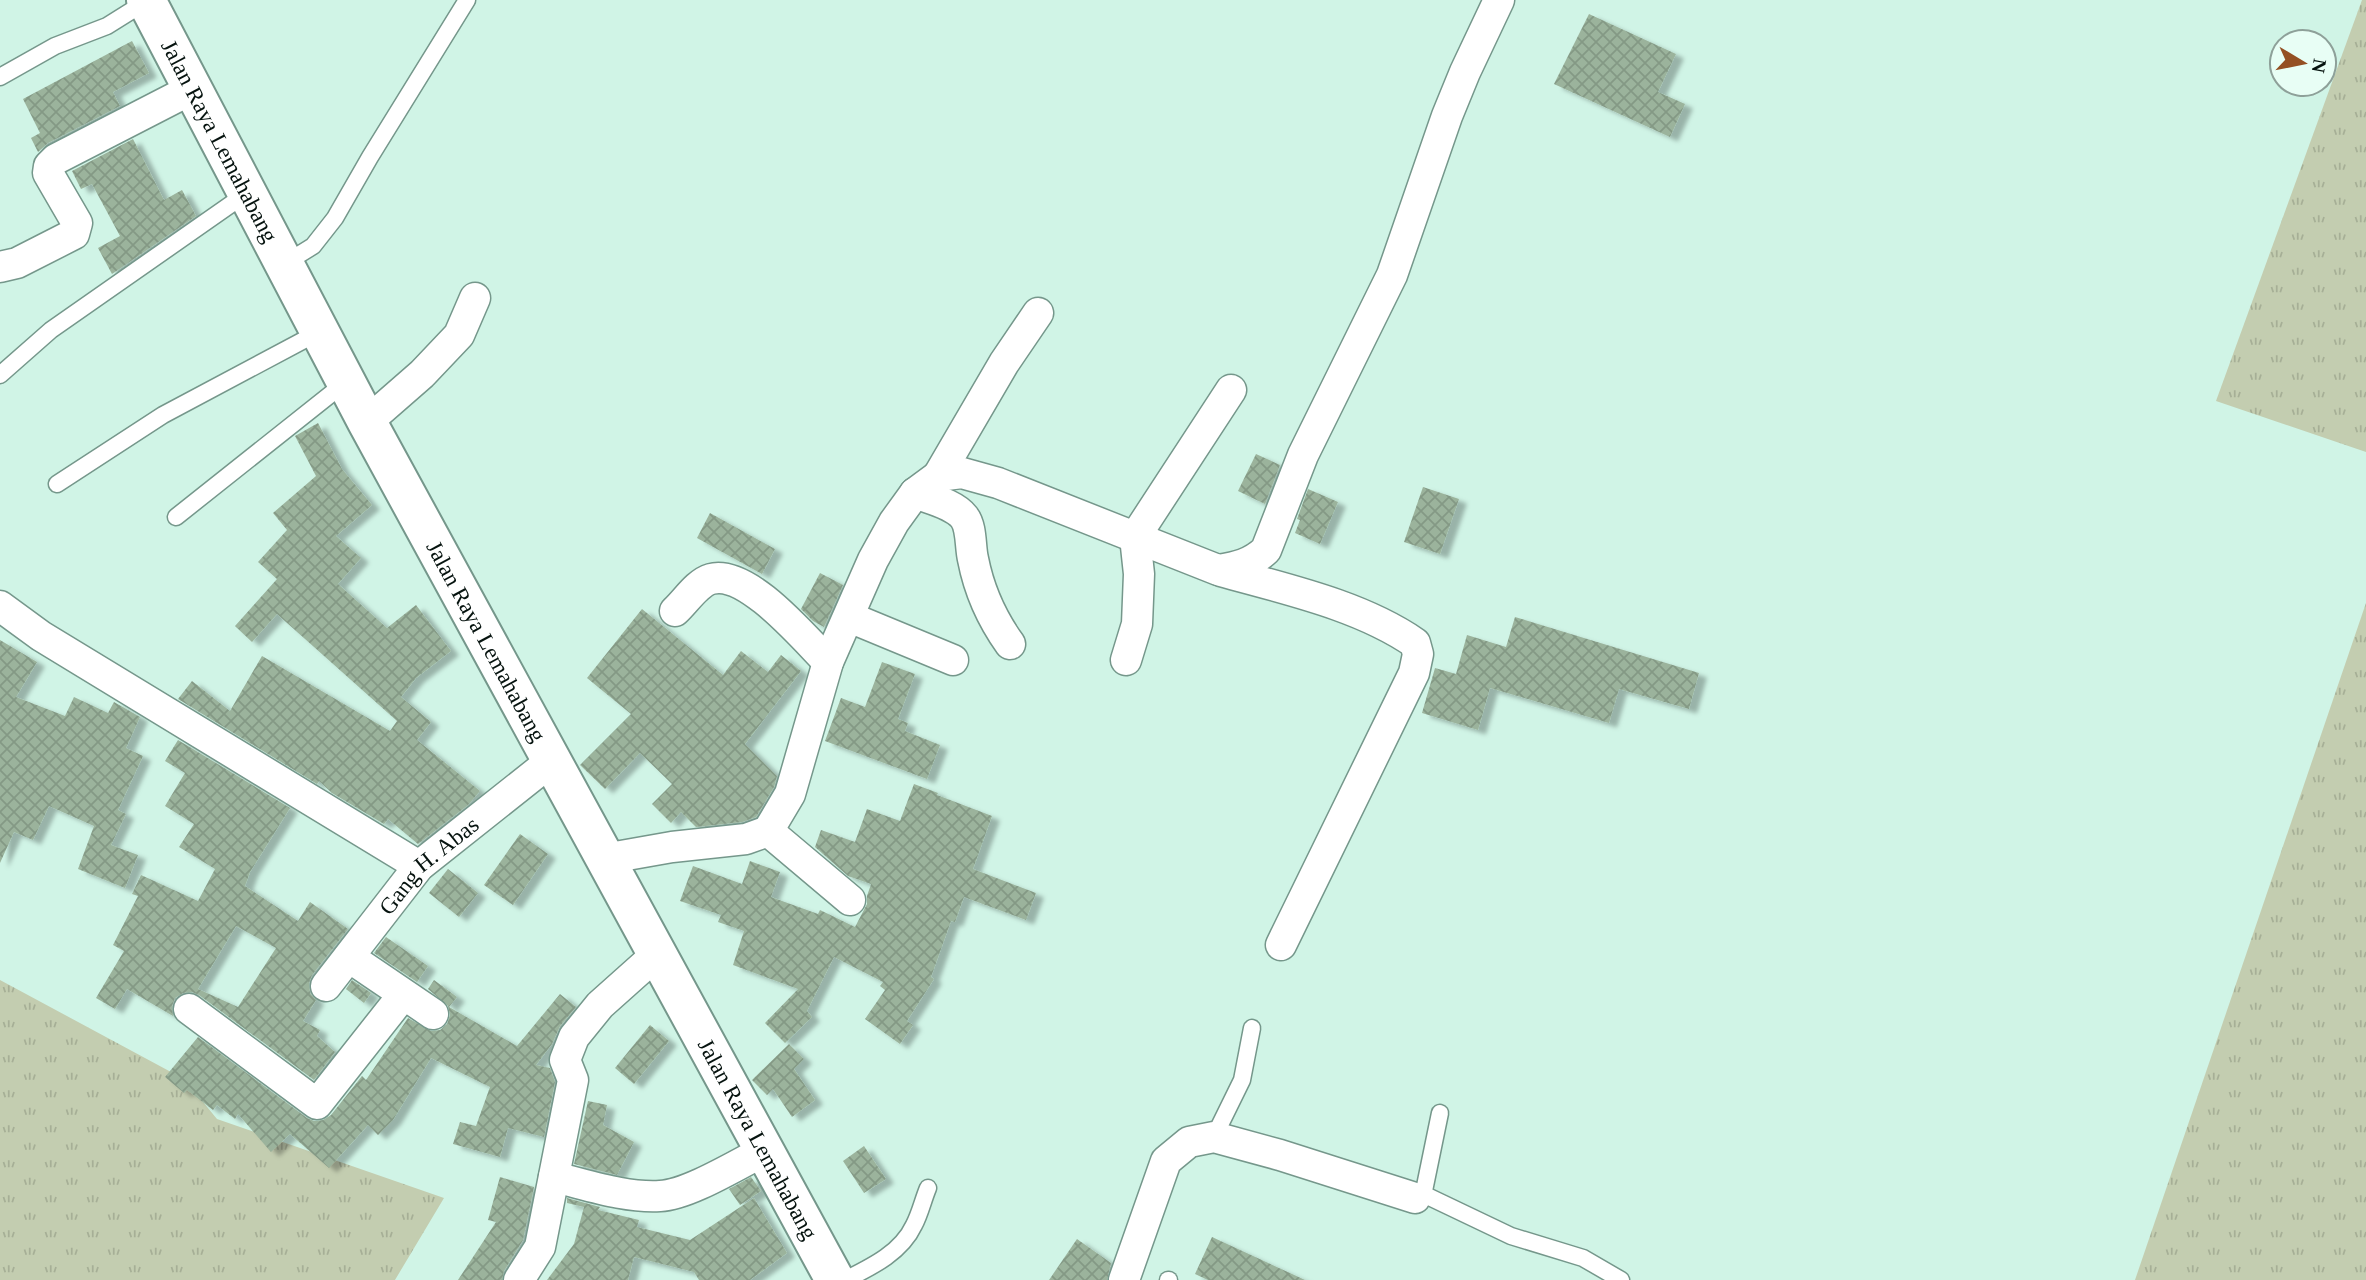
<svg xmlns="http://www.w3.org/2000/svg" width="2366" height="1280" viewBox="0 0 2366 1280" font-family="Georgia,serif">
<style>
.grass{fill:url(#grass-tufts)}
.building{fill:url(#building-cross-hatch);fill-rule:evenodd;filter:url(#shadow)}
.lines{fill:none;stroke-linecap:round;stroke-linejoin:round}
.service-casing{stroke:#75978b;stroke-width:19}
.minor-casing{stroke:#75978b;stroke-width:33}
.primary-casing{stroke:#75978b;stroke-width:42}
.service{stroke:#fff;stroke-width:16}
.minor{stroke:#fff;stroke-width:30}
.primary{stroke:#fff;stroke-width:38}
.labels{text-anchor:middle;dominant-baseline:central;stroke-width:6;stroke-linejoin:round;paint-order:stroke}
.street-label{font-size:23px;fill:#06130f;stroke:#e8fef5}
</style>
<defs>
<pattern id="grass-tufts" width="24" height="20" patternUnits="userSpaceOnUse" patternTransform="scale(1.75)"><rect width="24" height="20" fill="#c3cdb0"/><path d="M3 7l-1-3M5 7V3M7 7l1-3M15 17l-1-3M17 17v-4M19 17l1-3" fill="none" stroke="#a6af96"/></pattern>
<pattern id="building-cross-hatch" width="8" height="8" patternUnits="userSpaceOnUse" patternTransform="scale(1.75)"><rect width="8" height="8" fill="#9bb39c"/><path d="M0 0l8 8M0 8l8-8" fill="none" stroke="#849985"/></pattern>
<filter id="shadow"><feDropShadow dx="8" dy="4.5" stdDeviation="2" flood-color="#0004"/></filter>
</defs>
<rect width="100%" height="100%" fill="#d0f4e6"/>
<g class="grass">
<path d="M2362 0H2366V452L2216 401Z"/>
<path d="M2366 603V1280H2135Z"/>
<path d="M0 980 184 1079 217 1119 444 1198 395 1280H0Z"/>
</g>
<g class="building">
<path d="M1589 14 1676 54 1658 92 1685 104 1670 137 1554 84Z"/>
<path d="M132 41 149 73 113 92 120 106 48 143 38 152 31 138 40 133 23 99Z"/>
<path d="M133 139 164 200 182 190 196 216 112 274 98 248 120 236 92 184 81 189 72 171Z"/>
<path d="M318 423 342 469 372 505 336 536 361 558 338 584 387 628 416 605 451 651 416 678 401 697 431 722 417 740 480 791 468 805 418 844 388 819 384 824 332 793 319 781 317 784 178 699 192 681 230 711 262 656 390 731 397 721 277 614 252 642 235 626 277 579 258 562 287 530 273 513 316 476 295 436Z"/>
<path d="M1256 454 1280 465 1265 504 1238 491Z"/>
<path d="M1423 487 1459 499 1440 554 1404 542Z"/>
<path d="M1308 489 1338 502 1320 544 1295 533 1300 520 1297 519Z"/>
<path d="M710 513 775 549 762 574 697 538Z"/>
<path d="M820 573 843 585 824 627 813 621 801 609Z"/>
<path d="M642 609 723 675 741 651 768 672 781 655 801 671 745 744 777 776 774 787 756 817 742 822 696 827 681 812 671 823 652 804 672 784 640 753 605 789 580 765 631 714 587 678Z"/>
<path d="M1515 617 1699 673 1689 709 1619 689 1609 723 1490 688 1478 730 1422 713 1435 668 1456 674 1467 635 1506 647Z"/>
<path d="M0 640 37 662 16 697 65 716 74 697 108 713 114 702 140 717 126 748 143 756 118 810 126 814 111 845 138 855 125 888 78 869 94 826 49 806 33 840 14 832 0 863Z"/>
<path d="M882 662 915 674 898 719 908 723 905 731 940 745 927 779 825 741 841 698 865 707Z"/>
<path d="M178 740 290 808 250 872 245 886 298 921 310 902 348 929 312 975 309 983 310 993 316 1000 303 1021 320 1030 317 1036 335 1052 314 1080 199 995 192 992 183 993 175 998 172 1006 173 1016 127 989 115 1009 96 998 124 951 113 945 138 896 132 894 141 875 198 901 215 869 179 847 194 824 165 806 185 773 165 761ZM236 926 276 948 238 1007 198 989Z"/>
<path d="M914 784 938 793 937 795 992 816 973 869 1036 893 1026 920 964 897 955 922 951 921 931 977 934 979 907 1021 913 1025 900 1044 865 1019 885 990 880 986 883 982 834 957 807 1011 812 1017 785 1043 765 1023 798 989 733 965 744 931 718 922 721 915 680 901 693 866 742 884 750 861 780 872 771 897 818 914 820 910 855 927 867 904V896L871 884 848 876 815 847 821 830 855 842 867 809 900 821Z"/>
<path d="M520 834 548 854 513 905 484 885Z"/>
<path d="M448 869 478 893 459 917 429 893Z"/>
<path d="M386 937 428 966 417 982 374 953Z"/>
<path d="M352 980 371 993 364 1003 346 989Z"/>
<path d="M434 980 457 997 449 1007 517 1046 560 994 576 1007 560 1026 552 1044 536 1065 550 1068 555 1082 544 1137 508 1128 500 1157 453 1144 460 1122 476 1126 490 1087 431 1058 393 1120 378 1135 368 1125 329 1168 290 1134 271 1152 238 1114 235 1119 217 1105 213 1110 187 1090 184 1093 165 1077 198 1037 307 1118 314 1121 323 1120 331 1115 362 1076 366 1080 408 1018 431 1031 440 1030 447 1024 450 1015 448 1006 428 989Z"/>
<path d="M650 1025 669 1041 634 1084 615 1068Z"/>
<path d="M789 1044 804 1059 794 1069 815 1100 792 1117 773 1089 767 1095 752 1080Z"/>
<path d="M588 1101 607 1105 603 1125 634 1142 617 1175 574 1164Z"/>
<path d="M864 1146 886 1179 864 1193 843 1161Z"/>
<path d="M500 1177 534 1187 523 1240 504 1271 502 1280H458L496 1222 488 1220Z"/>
<path d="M751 1177 761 1191 740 1205 729 1189Z"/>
<path d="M567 1198 600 1207 598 1210 639 1220 637 1227 690 1240 754 1198 787 1253 750 1280H699L694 1272 634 1257 628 1280H547L574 1244 584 1207 567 1203Z"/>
<path d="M1212 1237 1305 1280H1208L1195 1274Z"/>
<path d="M1077 1239 1111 1263 1107 1280H1049Z"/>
</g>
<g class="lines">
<g class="service-casing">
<g id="service">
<path d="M0 77 55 46 107 26 147 1"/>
<path d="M284 264 313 246 335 218 370 157 467 0"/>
<path d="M0 375 51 330 247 193"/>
<path d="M57 484 163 415 319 332"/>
<path d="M176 517 346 382"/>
<path d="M1214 1137 1242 1080 1252 1028"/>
<path d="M1423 1194 1511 1236 1583 1258 1621 1280"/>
<path d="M1415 1198 1423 1194 1425 1186 1440 1113"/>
<path d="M845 1280C871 1267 901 1253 914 1225 920 1214 923 1200 928 1188"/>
<path d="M1168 1280H1169"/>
</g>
</g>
<g class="minor-casing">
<g id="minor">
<path d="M0 267 17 263 74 234 77 223 48 173 49 166 56 159 192 89"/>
<path d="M367 422 422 374 459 335 475 298"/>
<path d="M938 476 1004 363 1038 313"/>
<path d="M915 493C930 499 954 504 964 517 972 527 970 547 973 559 979 590 992 619 1010 644"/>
<path d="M1221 571C1285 589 1360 605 1415 643L1418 654 1414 673 1281 945"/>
<path d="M0 606 41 636 419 866"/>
<path d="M675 611C686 601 697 583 711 579 747 569 804 638 828 662"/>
<path d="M849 617 953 660"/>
<path d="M1126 660 1137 624 1139 574 1135 537 1231 390"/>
<path d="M768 831 850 900"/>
<path d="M604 859 672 847 746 839 768 831 790 794 828 662 873 560 894 522 915 493 938 476 962 473 998 483 1218 570C1237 567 1251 564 1266 550L1303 455 1392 275 1447 116 1465 72 1499 0"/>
<path d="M349 957 433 1014"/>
<path id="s1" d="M326 986 419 866 550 762"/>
<path d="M189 1009 317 1104 403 995"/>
<path d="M554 1177C588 1185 625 1198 660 1196 688 1195 738 1164 764 1151"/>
<path d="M519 1280 540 1247 573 1080 565 1060 574 1037 600 1005 656 955"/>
<path d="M1124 1280 1166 1161 1189 1142 1214 1137 1280 1155 1415 1198"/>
</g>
</g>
<g class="primary-casing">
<g id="primary">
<path id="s2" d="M146 0 367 422 835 1280"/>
</g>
</g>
<use href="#service" class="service"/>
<use href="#minor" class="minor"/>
<use href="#primary" class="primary"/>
</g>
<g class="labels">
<g class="street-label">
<text stroke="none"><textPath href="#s2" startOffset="159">Jalan Raya Lemahabang</textPath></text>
<text stroke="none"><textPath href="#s2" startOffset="726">Jalan Raya Lemahabang</textPath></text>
<text stroke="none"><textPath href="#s1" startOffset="159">Gang H. Abas</textPath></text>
<text stroke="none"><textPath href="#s2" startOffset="1293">Jalan Raya Lemahabang</textPath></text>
</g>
</g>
<g transform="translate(2303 63) rotate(100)"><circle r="33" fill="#e8fef5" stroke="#8ea099" stroke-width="2"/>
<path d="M0-5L12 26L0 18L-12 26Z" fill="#945023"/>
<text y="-10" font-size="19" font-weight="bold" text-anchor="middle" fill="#06130f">N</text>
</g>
</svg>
